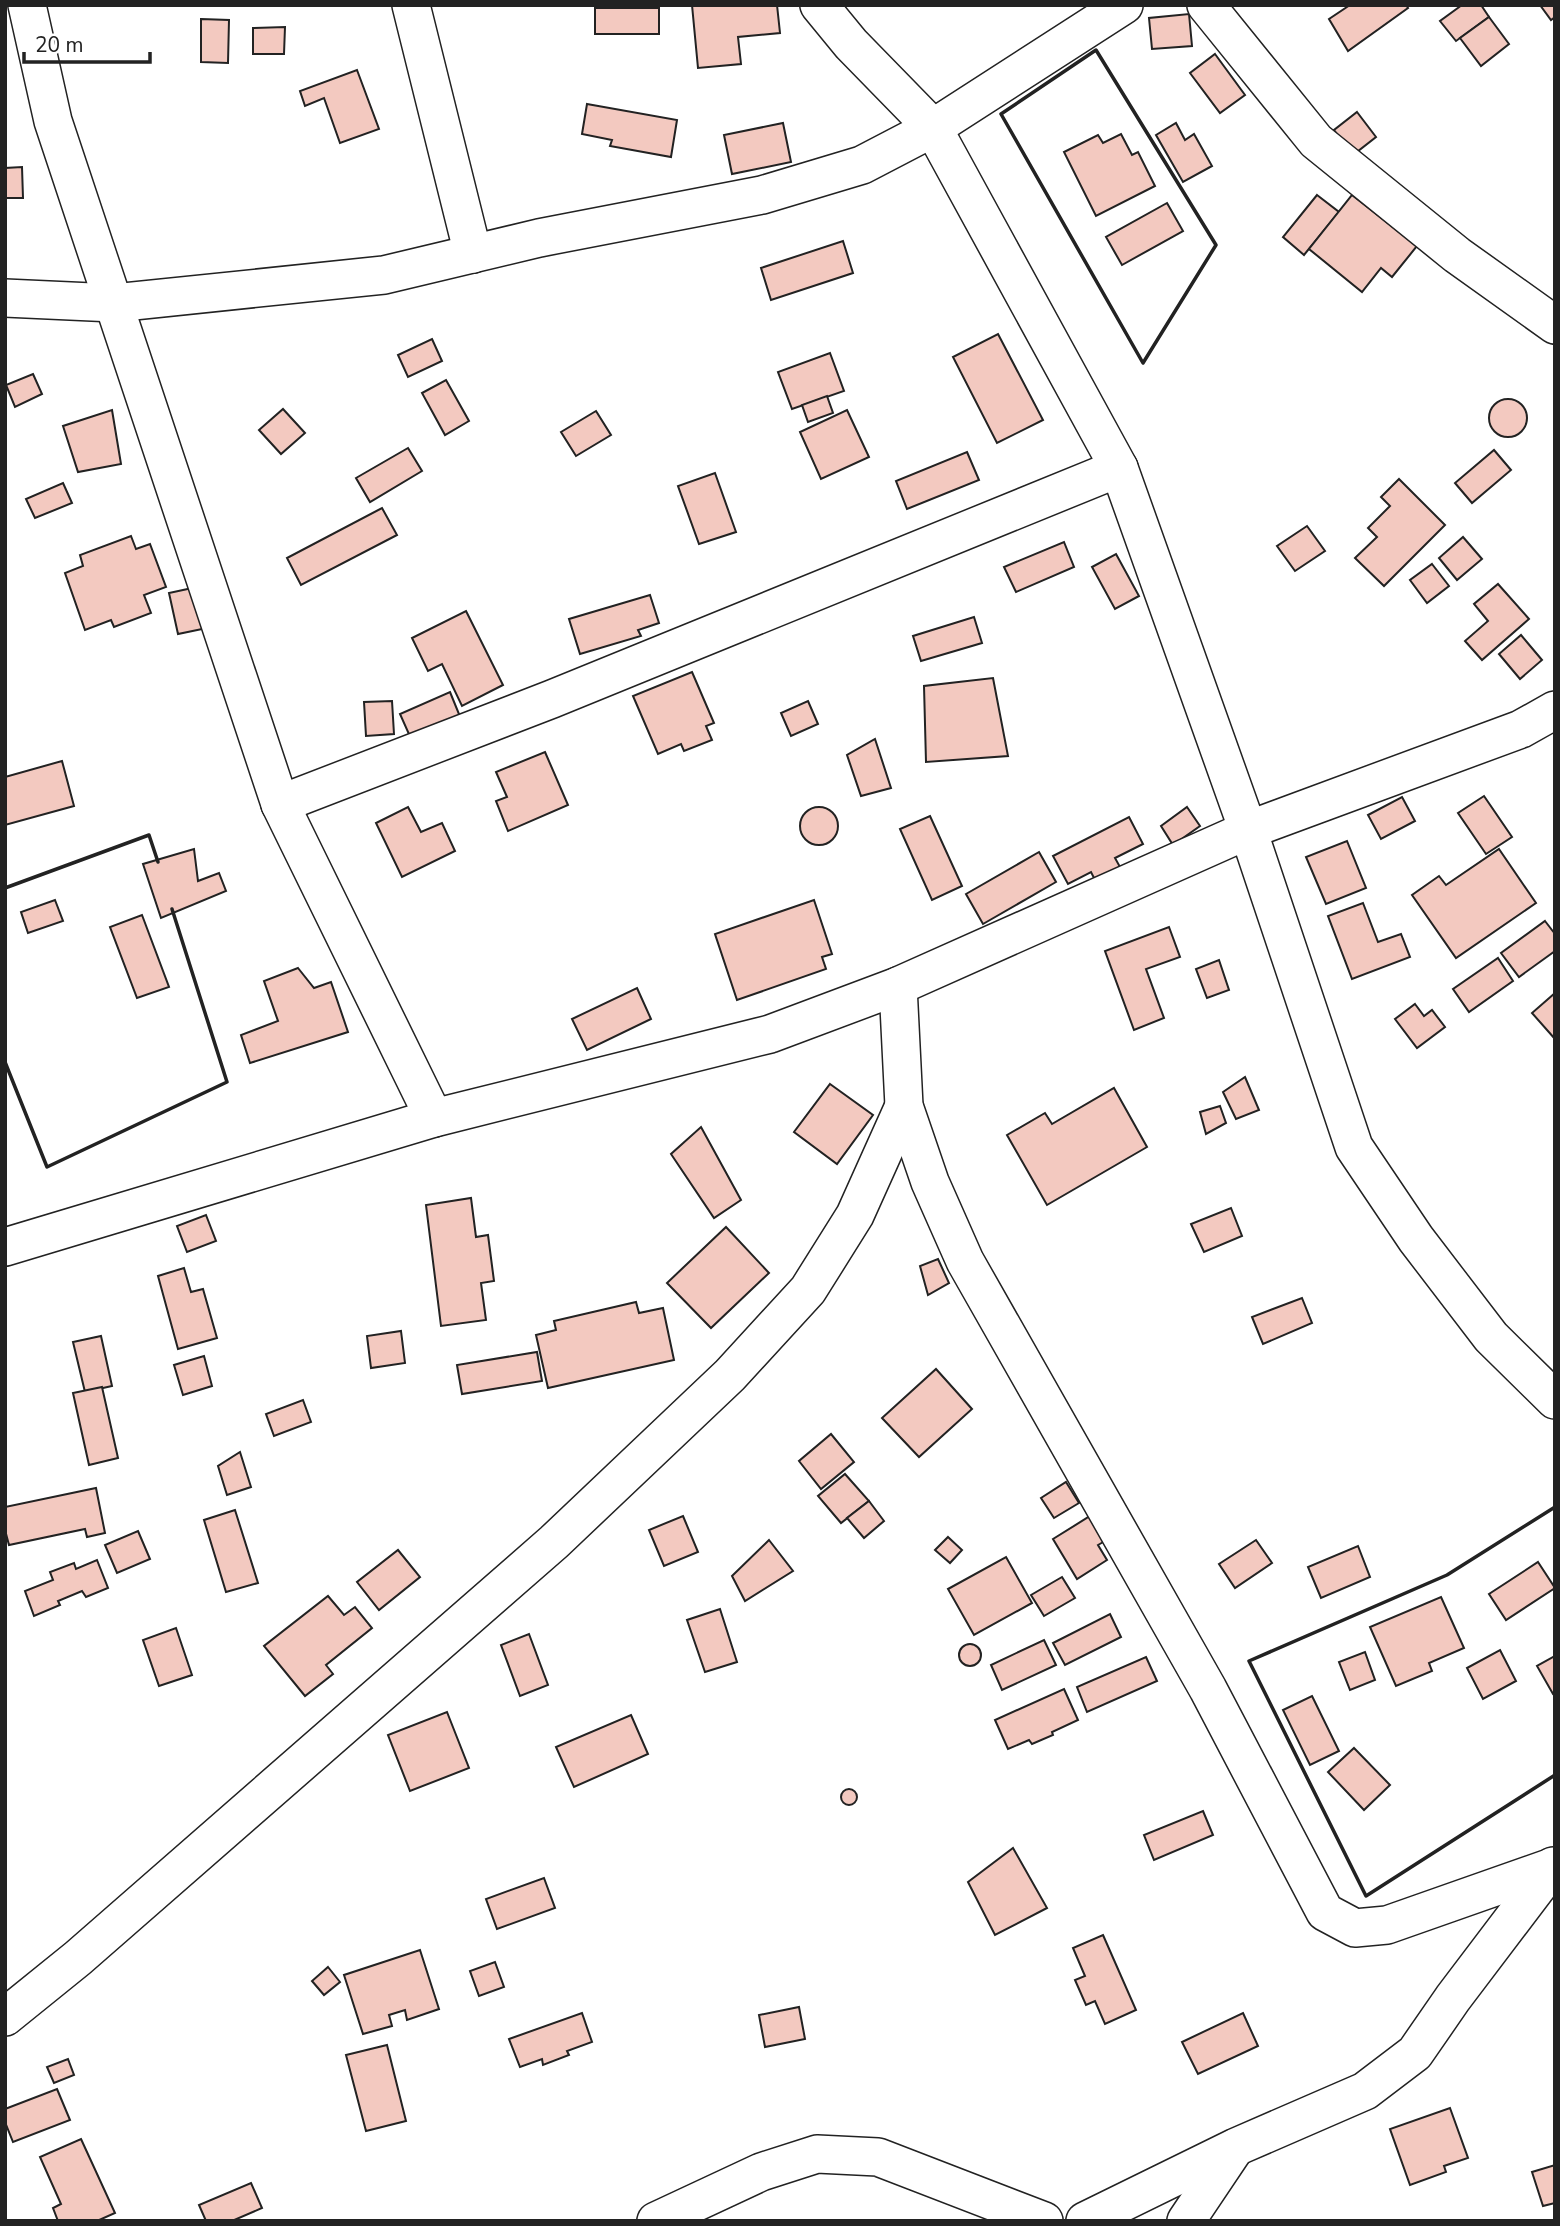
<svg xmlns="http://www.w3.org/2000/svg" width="1560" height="2226" viewBox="0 0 1560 2226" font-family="'Nunito Sans',sans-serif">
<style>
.building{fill:#f3c9c0;stroke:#222;stroke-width:2}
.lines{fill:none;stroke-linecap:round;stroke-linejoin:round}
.street-casing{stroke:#222;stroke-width:40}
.street{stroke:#fff;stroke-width:37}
.wall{stroke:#222;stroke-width:3.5}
</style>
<rect width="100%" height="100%" fill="#fff"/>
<g class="building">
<path d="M692 5H777L780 33 738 37 741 64 698 68Z"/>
<path d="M1350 5H1406L1408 8 1348 51 1329 19Z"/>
<path d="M1462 5H1481L1489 17 1456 41 1440 21Z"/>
<path d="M1540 5H1555V17L1551 20Z"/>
<rect x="595" y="8" width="64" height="26"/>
<path d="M1189 14 1192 46 1152 49 1149 18Z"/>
<path d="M1489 17 1509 44 1481 66 1460 38Z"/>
<path d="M201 19 229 20 228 63 201 62Z"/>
<path d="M285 27 284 54H253V28Z"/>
<path d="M1215 54 1245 95 1220 113 1190 73Z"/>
<path d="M357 70 379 129 340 143 324 98 305 106 300 91Z"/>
<path d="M587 104 677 120 671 157 610 146 612 140 582 134Z"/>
<path d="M1357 112 1376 137 1353 155 1334 130Z"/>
<path d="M783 123 791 162 732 174 724 135Z"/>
<path d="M1176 123 1185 140 1194 134 1212 166 1183 182 1156 135Z"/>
<path d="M1121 134 1132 155 1138 152 1155 186 1096 216 1064 152 1098 135 1103 143Z"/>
<path d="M22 167 23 198H5V168Z"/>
<path d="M1317 195 1339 212 1304 255 1283 237Z"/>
<path d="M1352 195 1417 246 1392 277 1381 268 1362 292 1309 249Z"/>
<path d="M1167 203 1183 231 1122 265 1106 237Z"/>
<path d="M843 241 853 273 771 300 761 268Z"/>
<path d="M998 334 1043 420 997 443 953 357Z"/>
<path d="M432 339 442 361 408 377 398 355Z"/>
<path d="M830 353 844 391 792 409 778 372Z"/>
<path d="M33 374 42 394 15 407 6 385Z"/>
<path d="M446 380 469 421 445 435 422 393Z"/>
<path d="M827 396 833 413 808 422 802 405Z"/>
<circle cx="1508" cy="418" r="19"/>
<path d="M283 409 305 433 281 454 259 430Z"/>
<path d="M112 410 121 464 78 472 63 426Z"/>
<path d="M847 410 869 457 821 479 800 432Z"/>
<path d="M596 411 611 435 576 456 561 432Z"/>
<path d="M408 448 422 471 370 502 356 478Z"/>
<path d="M1494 450 1511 470 1472 503 1455 483Z"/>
<path d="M967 452 979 480 907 509 896 481Z"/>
<path d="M715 473 736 532 699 544 678 486Z"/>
<path d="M1399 479 1445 525 1384 586 1355 558 1377 537 1368 528 1390 506 1381 497Z"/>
<path d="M63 483 72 503 35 518 26 499Z"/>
<path d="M382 508 397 535 301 585 287 558Z"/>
<path d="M1307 526 1325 551 1295 571 1277 546Z"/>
<path d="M131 536 136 549 150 544 166 587 144 595 151 613 114 627 111 620 85 630 65 573 83 566 80 555Z"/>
<path d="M1463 537 1482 559 1457 580 1439 558Z"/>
<path d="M1064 542 1074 567 1016 592 1004 567Z"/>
<path d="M1116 554 1139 596 1115 609 1092 567Z"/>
<path d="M1432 564 1449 586 1427 603 1410 580Z"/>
<path d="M1498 584 1529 619 1482 660 1465 641 1488 621 1474 604Z"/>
<path d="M197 587 207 628 178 634 169 593Z"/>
<path d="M650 595 659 623 638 630 641 636 580 654 569 619Z"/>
<path d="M466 611 503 685 462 706 442 664 428 671 412 638Z"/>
<path d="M974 617 982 643 921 661 913 636Z"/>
<path d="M1521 635 1542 660 1520 679 1499 654Z"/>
<path d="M692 672 714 723 706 726 712 740 684 751 681 744 658 754 633 696Z"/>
<path d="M993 678 1008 756 926 762 924 686Z"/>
<path d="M450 692 461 719 412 741 400 714Z"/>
<path d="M392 701 394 734 366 736 364 702Z"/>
<path d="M808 701 818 724 791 736 781 713Z"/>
<path d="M875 739 891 788 861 796 847 755Z"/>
<path d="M545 752 568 805 508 831 496 801 507 797 496 772Z"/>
<path d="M62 761 74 806 5 825V777Z"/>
<path d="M1484 796 1512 837 1486 854 1458 813Z"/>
<path d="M1402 797 1415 821 1381 839 1368 815Z"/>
<circle cx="819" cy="826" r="19"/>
<path d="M408 807 421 832 442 823 455 851 402 877 376 823Z"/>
<path d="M1187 807 1200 826 1173 845 1161 826Z"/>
<path d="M930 816 962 886 932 900 900 829Z"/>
<path d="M1129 817 1143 844 1115 858 1120 867 1095 880 1091 872 1068 884 1053 856Z"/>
<path d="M1347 841 1366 888 1326 904 1306 857Z"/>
<path d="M194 849 198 881 219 873 226 891 161 918 143 864Z"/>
<path d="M1499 849 1536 903 1456 958 1412 895 1439 876 1446 885Z"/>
<path d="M1039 852 1056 882 983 924 966 894Z"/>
<path d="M55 900 63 921 28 933 21 912Z"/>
<path d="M814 900 832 954 822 957 826 969 737 1000 715 934Z"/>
<path d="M1363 903 1378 942 1401 934 1410 957 1352 979 1328 916Z"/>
<path d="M142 915 169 987 137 998 110 927Z"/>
<path d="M1545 921 1555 934V951L1519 977 1501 953Z"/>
<path d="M1169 927 1180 957 1146 969 1164 1018 1134 1030 1105 951Z"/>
<path d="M1498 958 1513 981 1469 1012 1453 989Z"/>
<path d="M1219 960 1229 990 1207 998 1196 969Z"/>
<path d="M298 968 314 988 331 982 348 1032 250 1063 241 1035 278 1021 264 981Z"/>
<path d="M637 988 651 1019 587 1050 572 1019Z"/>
<path d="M1555 993V1039L1532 1013Z"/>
<path d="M1415 1004 1424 1016 1432 1010 1445 1027 1417 1048 1395 1019Z"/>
<path d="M1245 1077 1259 1110 1236 1119 1223 1092Z"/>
<path d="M830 1084 873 1115 837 1164 794 1132Z"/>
<path d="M1114 1088 1147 1147 1047 1205 1007 1135 1045 1113 1052 1124Z"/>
<path d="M1220 1106 1226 1123 1206 1134 1200 1112Z"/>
<path d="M701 1127 741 1200 714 1218 671 1154Z"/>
<path d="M471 1198 476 1237 488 1235 494 1281 481 1283 486 1320 441 1326 426 1205Z"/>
<path d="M1231 1208 1242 1236 1204 1252 1191 1224Z"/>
<path d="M206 1215 216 1241 187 1252 177 1226Z"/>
<path d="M726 1227 769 1273 711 1328 667 1283Z"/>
<path d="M938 1259 949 1283 928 1295 920 1266Z"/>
<path d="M184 1268 191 1292 203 1289 217 1338 178 1349 158 1276Z"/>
<path d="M1302 1298 1312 1323 1263 1344 1252 1317Z"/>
<path d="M636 1302 639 1313 663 1308 674 1360 548 1388 536 1335 556 1330 554 1321Z"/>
<path d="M401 1331 405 1363 371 1368 367 1336Z"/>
<path d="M101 1336 112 1386 85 1392 73 1342Z"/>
<path d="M537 1352 542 1381 462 1394 457 1365Z"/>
<path d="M204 1356 212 1386 183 1395 174 1365Z"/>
<path d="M936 1369 972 1409 919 1457 882 1418Z"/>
<path d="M102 1387 118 1458 89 1465 73 1393Z"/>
<path d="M303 1400 311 1422 274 1436 266 1414Z"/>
<path d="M831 1434 854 1462 821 1489 799 1461Z"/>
<path d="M240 1452 251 1487 227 1495 218 1466Z"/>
<path d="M845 1474 869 1501 841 1523 818 1496Z"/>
<path d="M1066 1482 1079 1503 1054 1518 1041 1498Z"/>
<path d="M96 1488 105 1533 87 1537 85 1529 9 1545 5 1530V1507Z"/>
<path d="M869 1501 884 1521 864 1538 847 1518Z"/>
<path d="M235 1510 258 1583 226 1592 204 1520Z"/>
<path d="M683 1516 698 1552 664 1566 649 1530Z"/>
<path d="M1090 1516 1105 1541 1098 1545 1107 1560 1077 1579 1053 1539Z"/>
<path d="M138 1531 150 1559 117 1573 105 1545Z"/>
<path d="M948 1537 962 1550 950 1563 935 1550Z"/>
<path d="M769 1540 793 1571 745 1601 732 1576Z"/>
<path d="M1256 1540 1272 1563 1235 1588 1219 1564Z"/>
<path d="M1358 1546 1370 1577 1321 1598 1308 1567Z"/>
<path d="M398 1550 420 1577 379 1610 357 1582Z"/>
<path d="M1006 1557 1032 1603 974 1635 948 1589Z"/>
<path d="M97 1560 108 1588 86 1597 82 1591 58 1601 60 1605 34 1616 25 1591 53 1580 50 1572 74 1563 76 1569Z"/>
<path d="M1538 1562 1555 1588 1506 1620 1489 1594Z"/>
<path d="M1062 1577 1075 1598 1044 1616 1031 1595Z"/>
<path d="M328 1596 344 1615 355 1607 372 1628 326 1665 333 1674 305 1696 264 1646Z"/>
<path d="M1441 1597 1464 1648 1429 1663 1432 1671 1396 1686 1370 1627Z"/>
<path d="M720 1609 737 1662 705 1672 687 1620Z"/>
<path d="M1110 1614 1121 1637 1065 1665 1053 1643Z"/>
<path d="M176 1628 192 1675 159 1686 143 1640Z"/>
<path d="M529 1634 548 1685 520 1696 501 1645Z"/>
<path d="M1044 1640 1056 1665 1002 1690 991 1665Z"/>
<circle cx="970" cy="1655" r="11"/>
<path d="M1500 1650 1516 1681 1483 1699 1467 1668Z"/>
<path d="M1365 1652 1375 1680 1350 1690 1339 1662Z"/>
<path d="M1555 1656V1693L1553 1694 1537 1666Z"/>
<path d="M1146 1657 1157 1681 1087 1712 1077 1687Z"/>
<path d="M1064 1689 1078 1720 1052 1732 1053 1735 1032 1744 1029 1740 1008 1749 995 1720Z"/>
<path d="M1312 1696 1339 1751 1310 1765 1283 1710Z"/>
<path d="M447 1712 469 1768 410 1791 388 1735Z"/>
<path d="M631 1715 648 1754 574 1787 556 1747Z"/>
<path d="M1354 1748 1390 1785 1364 1810 1328 1772Z"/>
<circle cx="849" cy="1797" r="8"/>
<path d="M1203 1811 1213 1835 1154 1860 1144 1835Z"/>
<path d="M1013 1848 1047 1908 995 1935 968 1882Z"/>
<path d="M544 1878 555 1908 497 1929 486 1899Z"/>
<path d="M1103 1935 1136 2010 1105 2024 1095 2001 1086 2005 1075 1980 1085 1976 1073 1948Z"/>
<path d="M420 1950 439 2009 407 2020 405 2010 389 2015 392 2026 363 2034 344 1975Z"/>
<path d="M495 1962 504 1987 479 1996 470 1971Z"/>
<path d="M328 1967 340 1982 324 1995 312 1981Z"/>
<path d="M799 2007 805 2039 765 2047 759 2015Z"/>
<path d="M582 2013 592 2042 567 2051 569 2055 543 2065 542 2059 520 2067 509 2039Z"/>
<path d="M1243 2013 1258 2046 1198 2074 1182 2042Z"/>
<path d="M387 2045 406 2121 366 2131 346 2055Z"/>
<path d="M68 2059 74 2075 54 2083 47 2067Z"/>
<path d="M57 2089 70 2120 13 2142 5 2122V2109Z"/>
<path d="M1450 2108 1468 2158 1444 2166 1446 2172 1410 2185 1390 2129Z"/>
<path d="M81 2139 115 2213 97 2221H58L53 2208 61 2204 40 2157Z"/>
<path d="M1555 2165V2203L1543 2206 1532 2172Z"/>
<path d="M251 2183 262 2208 232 2221H206L199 2205Z"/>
</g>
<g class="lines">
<g class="street-casing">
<g id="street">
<path d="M27 5 53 121 280 804 434 1118"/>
<path d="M411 5 473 254"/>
<path d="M819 5 851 44 933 128 1119 468 1248 830 1354 1147 1416 1239 1491 1337 1555 1400"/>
<path d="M1206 5 1316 141 1457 255 1555 325"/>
<path d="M5 298 114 303 384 275 539 238 762 195 862 165 933 128 1124 5"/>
<path d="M280 804 552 699 1119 468"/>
<path d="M898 986 904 1106 930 1182 965 1261 1208 1689 1325 1912 1355 1928 1387 1925 1552 1867"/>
<path d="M5 1247 434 1118 770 1034 898 986 1248 830 1521 729 1555 710"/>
<path d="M5 2017 78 1958 554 1542 730 1375 808 1290 855 1215 904 1106"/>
<path d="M656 2221 761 2172 817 2154 878 2157 1044 2221"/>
<path d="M1085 2221 1236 2147 1365 2091 1415 2053 1453 1998 1553 1866"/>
<path d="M1186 2221 1235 2148"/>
</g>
</g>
<use href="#street" class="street"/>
<g class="wall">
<path d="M1096 50 1216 245 1143 363 1001 114Z"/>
<path d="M5 888 149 835 158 862"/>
<path d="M5 1062 47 1167 227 1082 172 909"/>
<path d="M1555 1507 1447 1575 1249 1661 1366 1896 1555 1775"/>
</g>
</g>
<rect width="1560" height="2226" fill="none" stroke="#222222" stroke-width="14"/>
<path d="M24 52v10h126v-10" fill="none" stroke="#222222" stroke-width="3.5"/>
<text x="35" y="52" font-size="21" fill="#222222" stroke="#ffffff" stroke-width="5" paint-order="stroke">20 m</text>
</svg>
